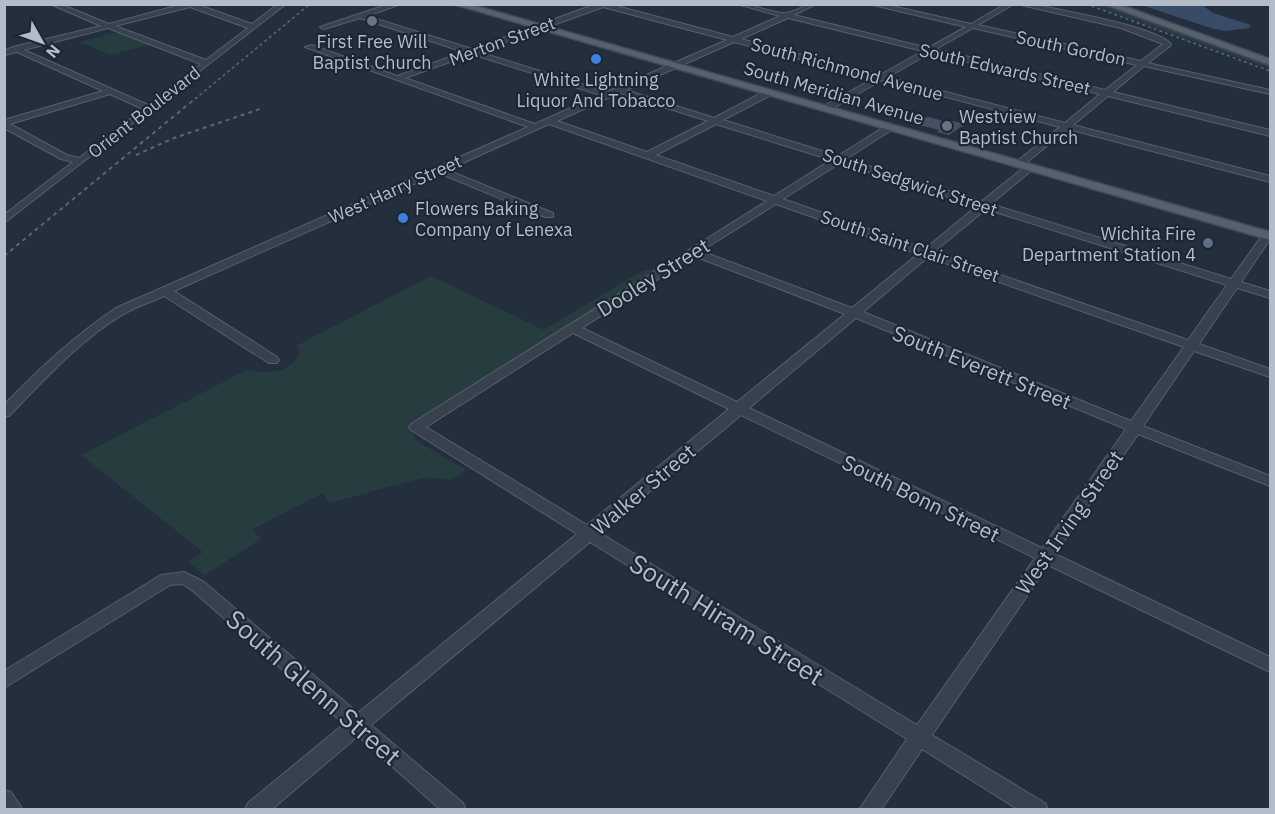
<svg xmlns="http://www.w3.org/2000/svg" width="1275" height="814" viewBox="0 0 1275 814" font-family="'IBM Plex Sans',sans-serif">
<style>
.green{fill:#263c3f}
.water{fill:#394c67}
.building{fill:#455162}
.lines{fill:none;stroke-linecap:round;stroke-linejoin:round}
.minor-casing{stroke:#565f6c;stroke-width:2}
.major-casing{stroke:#414a57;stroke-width:3}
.minor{fill:#38414e;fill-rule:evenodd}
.major{fill:#56606e;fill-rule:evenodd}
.rail-far1{stroke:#5a6575;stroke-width:1.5;stroke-dasharray:3 3;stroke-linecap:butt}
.rail{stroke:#5a6575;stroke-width:2;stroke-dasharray:4 4;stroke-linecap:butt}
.worship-dot{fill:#6b7280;stroke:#1d2633;stroke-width:2}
.shop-dot{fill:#3f7fe0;stroke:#1d2633;stroke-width:2}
.service-dot{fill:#5c6f8a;stroke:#1d2633;stroke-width:2}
.labels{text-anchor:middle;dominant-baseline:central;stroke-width:4.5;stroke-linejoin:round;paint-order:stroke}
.far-poi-label{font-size:18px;fill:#b4bcc9;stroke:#1d2633}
.far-street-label{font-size:18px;fill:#b4bcc9;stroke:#1d2633}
.street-label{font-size:21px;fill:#b4bcc9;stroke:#1d2633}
.near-street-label{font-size:26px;fill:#b4bcc9;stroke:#1d2633}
</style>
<rect width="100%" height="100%" fill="#242f3e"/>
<g class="green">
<path d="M1091 5H1104L1270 64V69Z"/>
<path d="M118 32 149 45 110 55 79 42Z"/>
<path d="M659 269 413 423 411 431 417 441 466 470 452 480 426 477 329 503 323 493 251 530 262 538 205 575 188 562 203 552 81 455 247 370C269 375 286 373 300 355L299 349 296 346 431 276 544 330 644 270Z"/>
</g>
<path class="water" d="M1141 5H1202L1213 13 1251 25 1249 28 1226 31 1214 29Z"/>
<path class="building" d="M929 117 950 123 953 121 965 124 949 135 937 132 939 130 904 121Z"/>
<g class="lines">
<g class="minor-casing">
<g id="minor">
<path d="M50 4H60L109 24 183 4H196L252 24 278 4H286L4 223V215L73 162 61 159 4 128V120L103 91 17 52 4 55V51L13 47 101 26ZM190 7 248 28 206 60 115 26ZM108 28 201 64 148 105 24 50ZM110 94 143 109 79 158 67 155 10 124Z"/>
<path d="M389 4H401L367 16 472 49 596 4H609L733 37 780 16 737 4C754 4 768 12 784 13 794 13 804 4 816 4L794 15 928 48 966 27 869 4H883L971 24 1005 4H1014L978 25 1141 61 1163 44 1121 28 1017 4H1032C1059 10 1155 26 1171 44L1170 46 1148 63 1270 90V94L1144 66 1113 92 1270 130V136L1108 96 1073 125 1270 176V182L1068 129 1022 166H1016V162L1060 127 882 80 828 111H822V107L874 78 734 42 626 90 714 118 765 91H771V95L723 120 838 156 887 125H893V129L846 159 982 201 1027 165H1033V169L991 204 1231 279 1264 233 1270 232V239L1241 282 1270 291V298L1237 288 1199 344 1270 369V377L1194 351 1143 426 1270 476V486L1138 434 1055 554 1270 657V672L1048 565 932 735 1045 803 1048 810H1019L922 749 881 810H859L907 739 590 542 371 725 463 803 466 810H441L358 736 271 810H245L248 803 344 724 192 590 182 584 170 585 4 688V671L161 575 184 572 204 582 358 713 577 534 411 430 409 427 411 424 767 201 549 124 447 170 553 213V217H545L439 173 174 291 277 357 279 360 277 363H269L164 296C151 302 135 307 122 315 79 341 44 380 9 416L4 417V405C39 369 74 336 116 308L528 127 305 47 312 45 397 76 464 52 360 18 324 29 320 27ZM603 7 727 40 607 92 479 52ZM788 18 923 51 880 75 741 39ZM973 28 1137 65 1105 90 936 49ZM930 53 1100 94 1065 123 888 77ZM472 54 600 95 535 124 405 78ZM619 93 708 121 647 152 557 121ZM716 124 831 160 774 196 656 155ZM840 163 977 206 925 249 783 199ZM776 204 918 254 852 308 701 251ZM986 209 1227 285 1188 340 934 252ZM694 256 845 314 737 402 582 328ZM928 257 1184 347 1131 421 863 312ZM856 318 1126 429 1042 548 749 408ZM573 333 729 409 587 525 426 427ZM741 415 1035 558 917 725 600 533Z"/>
<path d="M4 790 11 792 23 810H4Z"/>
</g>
</g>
<g class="major-casing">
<g id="major">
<path d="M453 4H469L1270 232V240Z"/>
<path d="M1104 4H1118L1270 59V65Z"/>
</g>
</g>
<use href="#minor" class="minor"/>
<use href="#major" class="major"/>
<g class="rail-far1">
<path d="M1086 4 1270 71"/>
<path d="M195 99 310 4"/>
</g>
<g class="rail">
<path d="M136 155 174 138 263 108"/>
<path d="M4 256 196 98"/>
</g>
</g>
<g class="worship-dot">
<circle cx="372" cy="21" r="6"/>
<circle cx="947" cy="126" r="6"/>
</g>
<g class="shop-dot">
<circle cx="596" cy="59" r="6"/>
<circle cx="403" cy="218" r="6"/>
</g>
<circle class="service-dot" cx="1208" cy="243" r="6"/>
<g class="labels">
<g class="far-poi-label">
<text x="372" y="41">First Free Will<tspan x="372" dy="21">Baptist Church</tspan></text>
<text x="596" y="79">White Lightning<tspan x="596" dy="21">Liquor And Tobacco</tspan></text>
<text x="959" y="116" text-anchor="start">Westview<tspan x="959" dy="21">Baptist Church</tspan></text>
<text x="415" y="208" text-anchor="start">Flowers Baking<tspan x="415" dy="21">Company of Lenexa</tspan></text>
<text x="1196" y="233" text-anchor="end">Wichita Fire<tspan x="1196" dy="21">Department Station 4</tspan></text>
</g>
<g class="far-street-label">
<text transform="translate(502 41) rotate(-20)">Merton Street</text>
<text transform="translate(1071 48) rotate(12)">South Gordon</text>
<text transform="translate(847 69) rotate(15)">South Richmond Avenue</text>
<text transform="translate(1005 69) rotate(13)">South Edwards Street</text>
<text transform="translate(834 93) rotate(16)">South Meridian Avenue</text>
<text transform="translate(144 112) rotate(-38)">Orient Boulevard</text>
<text transform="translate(910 182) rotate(18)">South Sedgwick Street</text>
<text transform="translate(395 189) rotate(-24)">West Harry Street</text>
<text transform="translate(910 246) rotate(19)">South Saint Clair Street</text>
</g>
<g class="street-label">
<text transform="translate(653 277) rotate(-32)">Dooley Street</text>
<text transform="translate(982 367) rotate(22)">South Everett Street</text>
<text transform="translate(643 489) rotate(-40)">Walker Street</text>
<text transform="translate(921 498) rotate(26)">South Bonn Street</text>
<text transform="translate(1069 522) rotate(-55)">West Irving Street</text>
</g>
<g class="near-street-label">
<text transform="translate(727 619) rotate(32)">South Hiram Street</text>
<text transform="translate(314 687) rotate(41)">South Glenn Street</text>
</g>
</g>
<rect width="1275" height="814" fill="none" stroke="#b4bcc9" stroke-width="12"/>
<g transform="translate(42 42) rotate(130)" stroke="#1d2633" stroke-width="4.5" paint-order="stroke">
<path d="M0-4.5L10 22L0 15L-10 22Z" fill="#b4bcc9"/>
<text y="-9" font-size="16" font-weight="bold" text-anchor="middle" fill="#b4bcc9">N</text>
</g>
</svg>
